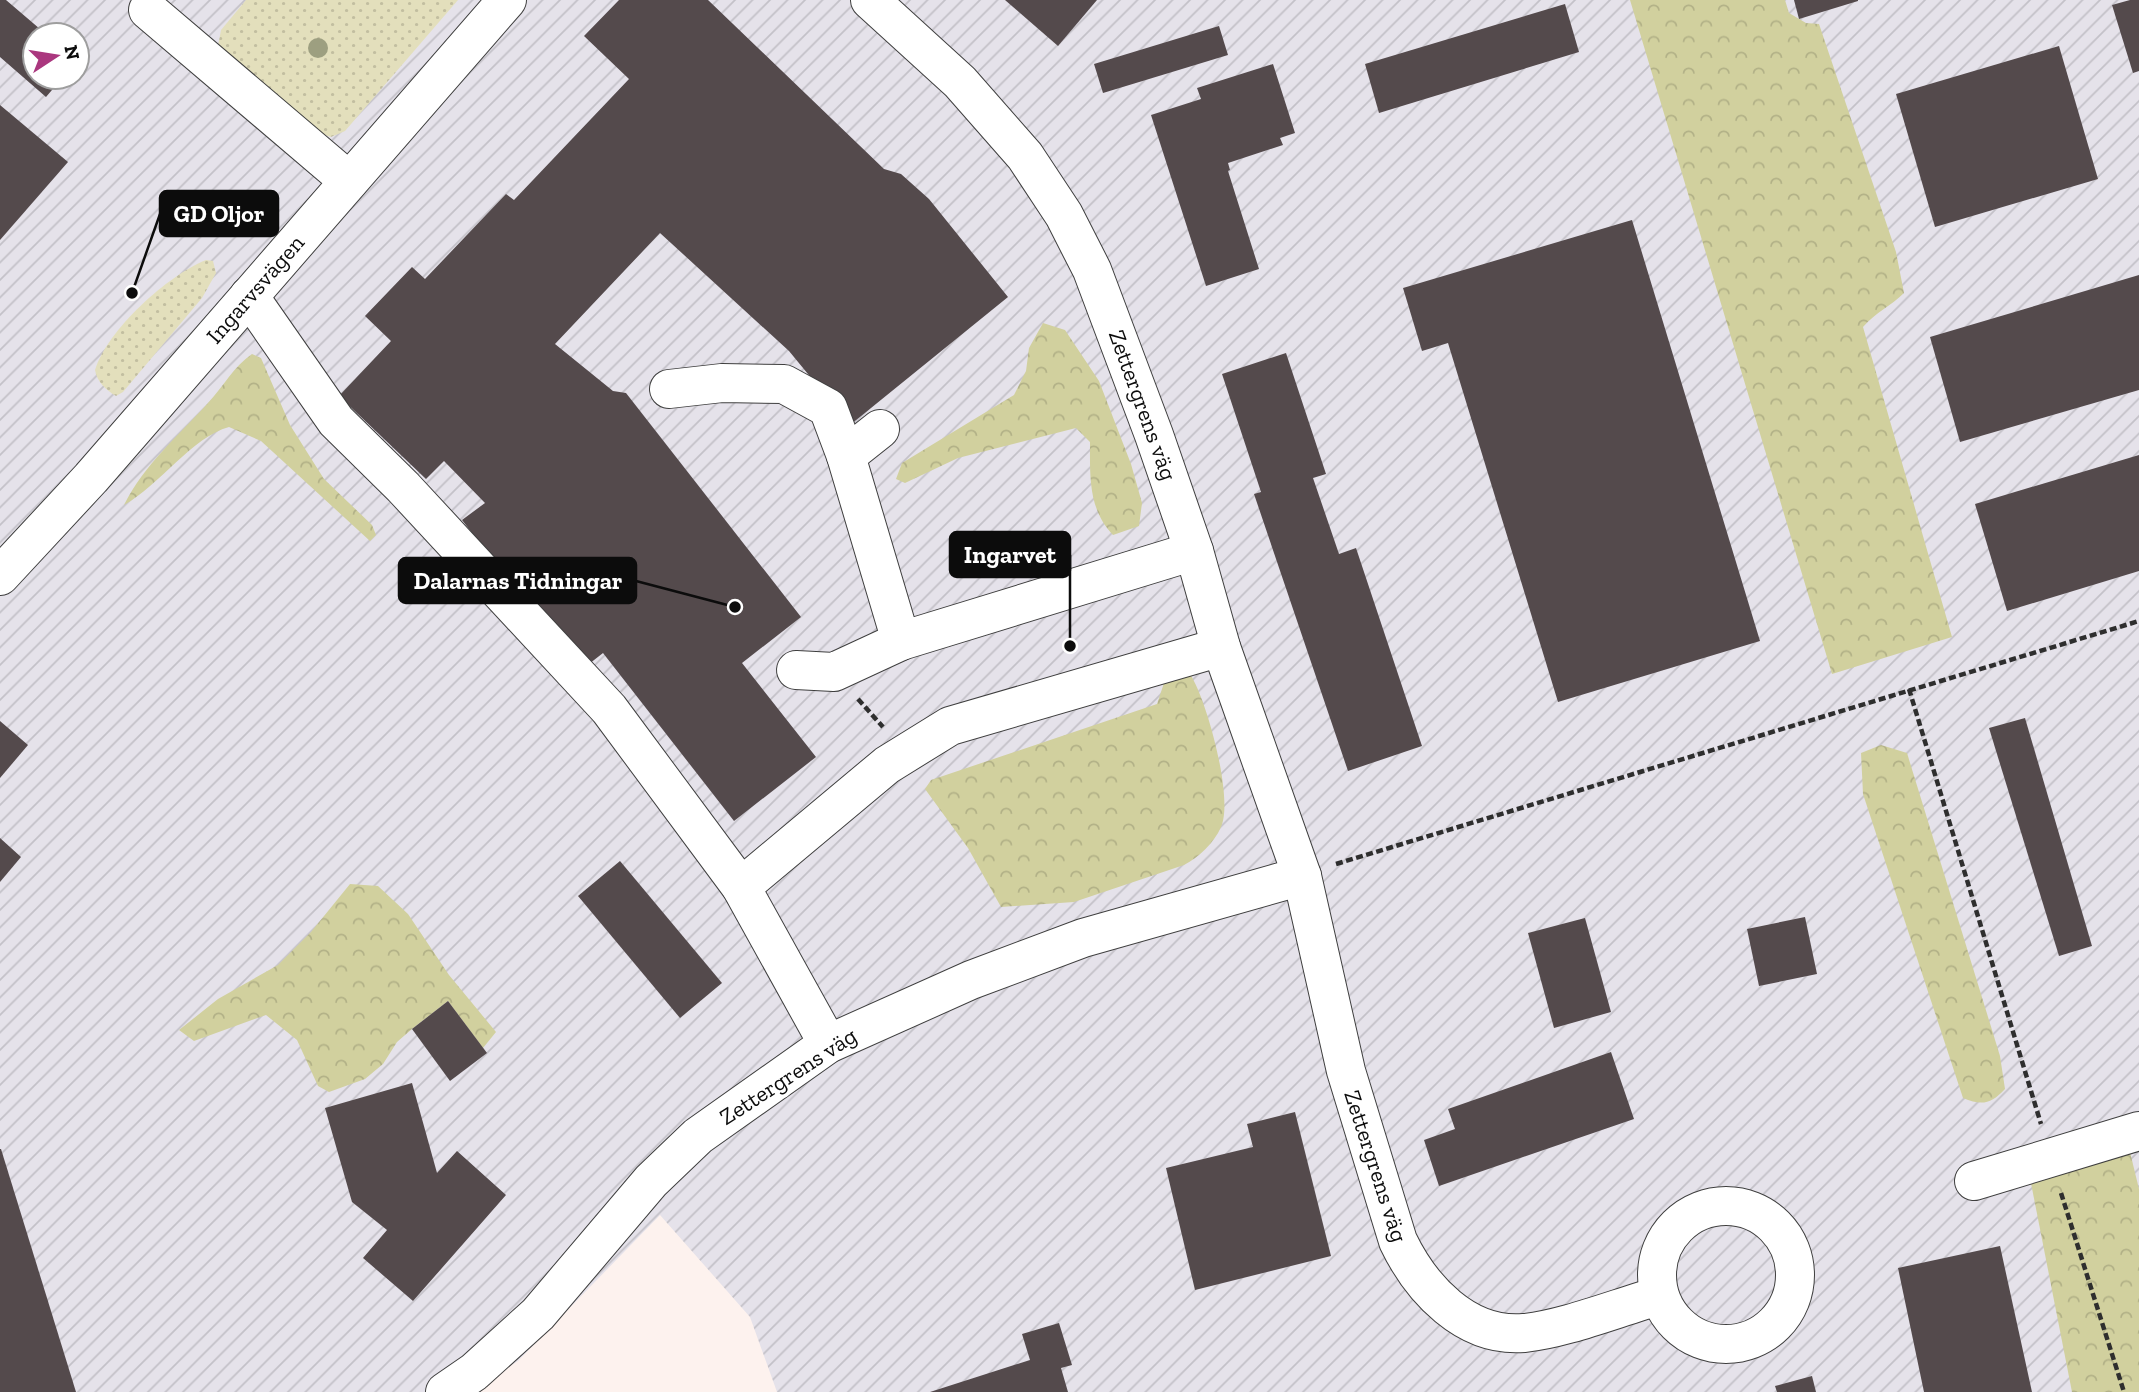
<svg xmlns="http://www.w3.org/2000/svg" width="2139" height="1392" viewBox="0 0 2139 1392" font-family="'Zilla Slab',serif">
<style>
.industrial{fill:url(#industrial-furrows);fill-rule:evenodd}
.grass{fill:url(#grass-dots)}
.forest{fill:url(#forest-crowns)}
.building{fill:#544a4c}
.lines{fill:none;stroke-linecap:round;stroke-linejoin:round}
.minor-casing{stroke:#3f3f3f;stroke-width:40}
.path{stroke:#2e2e2e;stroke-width:4.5;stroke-dasharray:7 3.5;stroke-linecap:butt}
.minor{stroke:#fff;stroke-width:38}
.tree{fill:#9d9f80}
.labels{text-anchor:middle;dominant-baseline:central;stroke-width:7;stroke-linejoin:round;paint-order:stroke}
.street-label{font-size:23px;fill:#0c0c0c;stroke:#fff}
.leader{fill:none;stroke:#0c0c0c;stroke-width:2.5}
.callout-dot{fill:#0c0c0c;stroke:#fff;stroke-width:2.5}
.callout{fill:#0c0c0c;stroke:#0c0c0c;stroke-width:2.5}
.callout-label{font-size:24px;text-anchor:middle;font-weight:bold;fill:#fff}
</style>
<defs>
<pattern id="industrial-furrows" width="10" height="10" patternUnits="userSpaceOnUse" patternTransform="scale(1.75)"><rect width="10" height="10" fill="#e5e2ea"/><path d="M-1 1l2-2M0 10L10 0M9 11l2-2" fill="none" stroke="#c3c1c8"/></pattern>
<pattern id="grass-dots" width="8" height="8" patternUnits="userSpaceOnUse" patternTransform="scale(1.75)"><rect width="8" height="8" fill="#e3dfbc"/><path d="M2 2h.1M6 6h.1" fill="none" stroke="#c2bea0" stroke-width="1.8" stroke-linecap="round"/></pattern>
<pattern id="forest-crowns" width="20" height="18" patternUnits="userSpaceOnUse" patternTransform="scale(1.75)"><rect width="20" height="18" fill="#d1d09e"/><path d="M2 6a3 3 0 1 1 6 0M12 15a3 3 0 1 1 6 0" fill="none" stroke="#b2b187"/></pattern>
</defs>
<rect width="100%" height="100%" fill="#fdf2ee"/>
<path class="industrial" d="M0 0H2139V1392H777L750 1317 660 1215 518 1361 468 1392H0ZM35 35H77V77H35Z"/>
<g class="grass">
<path d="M246 0H458L345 131 331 137 321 134 218 46 221 30Z"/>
<path d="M206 260 213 261 216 273 202 298 123 392 116 396C106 390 97 382 95 370 107 330 168 275 206 260Z"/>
</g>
<g class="forest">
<path d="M1630 0H1785L1789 13 1806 23 1819 24 1896 252 1904 293C1891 306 1876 312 1863 327L1952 637 1832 674Z"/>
<path d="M1043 323 1065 330 1099 381 1131 464 1142 503 1139 526 1113 535C1088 509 1090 476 1090 442L1076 428 958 458 905 483 896 479 902 463 1014 395 1026 371 1029 348Z"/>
<path d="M252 354 261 358 290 425 324 479 372 525 376 535 370 541 261 441 229 427C192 437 160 485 124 505 144 465 178 436 208 403 223 387 234 366 252 354Z"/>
<path d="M1190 674C1207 700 1234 799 1221 827 1214 843 1199 857 1184 865L1074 902 1001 907 968 848 925 789 931 780 1157 704 1165 680Z"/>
<path d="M1881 745 1907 753 2000 1056 2005 1089C1991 1104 1982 1106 1963 1098L1863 794 1861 753Z"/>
<path d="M350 884 378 886 408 914 449 975 496 1032 483 1048 448 1001 412 1029 397 1042 383 1064 365 1079 329 1092 318 1086 297 1040 266 1015 194 1041 179 1030 218 999 278 965 311 932Z"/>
<path d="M2129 1148 2139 1189V1392H2072L2030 1178Z"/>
</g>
<g class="building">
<path d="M0 0H6L47 35H35V77H63L46 97 0 57Z"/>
<path d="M619 0H708L884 169 901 174 929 199 1008 297 850 425 789 351 660 233 555 344 613 391 626 393 801 617 742 663 816 757 734 821 603 653 580 671 462 520 485 503 444 461 426 479 339 396 391 341 365 316 412 267 425 279 506 194 514 200 629 79 584 36Z"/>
<path d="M1005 0H1097L1058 46Z"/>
<path d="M1794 0H1858V1L1799 19Z"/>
<path d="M2130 0H2139V71L2133 73 2112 5Z"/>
<path d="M1565 4 1579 52 1379 113 1365 64Z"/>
<path d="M1219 26 1228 55 1103 93 1094 64Z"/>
<path d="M2059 46 2098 179 1935 227 1896 94Z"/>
<path d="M1273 64 1295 133 1280 138 1283 145 1228 163 1230 170 1228 171 1259 269 1206 286 1151 115 1201 99 1197 88Z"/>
<path d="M0 105 68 162 0 240Z"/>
<path d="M1632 220 1760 641 1558 702 1448 343 1422 351 1403 288Z"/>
<path d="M2139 275V390L1960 442 1930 337Z"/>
<path d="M1286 353 1326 474 1313 478 1339 554 1356 548 1422 746 1348 771 1254 494 1261 492 1222 374Z"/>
<path d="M2139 455V571L2007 611 1975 504Z"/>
<path d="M2025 718 2092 946 2059 956 1989 728Z"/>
<path d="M0 721 28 745 0 778Z"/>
<path d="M0 838 21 857 0 882Z"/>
<path d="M620 861 722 983 680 1018 578 896Z"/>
<path d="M1805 917 1817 974 1759 986 1747 929Z"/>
<path d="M1585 918 1611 1012 1554 1028 1528 933Z"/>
<path d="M448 1001 487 1053 450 1081 412 1029Z"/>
<path d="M1611 1052 1634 1119 1439 1186 1424 1140 1455 1129 1448 1109Z"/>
<path d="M412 1083 437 1173 457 1151 506 1195 413 1301 363 1258 387 1230 352 1202 325 1108Z"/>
<path d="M1295 1112 1331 1256 1195 1290 1166 1168 1253 1147 1247 1124Z"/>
<path d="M0 1149H1L76 1392H0Z"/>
<path d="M2000 1246 2032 1392H1924L1898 1268Z"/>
<path d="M1059 1323 1072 1365 1061 1368 1068 1392H930L1030 1360 1022 1334Z"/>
<path d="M1812 1376 1816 1392H1777L1775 1386Z"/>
</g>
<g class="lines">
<g class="minor-casing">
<g id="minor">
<path d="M870 0 960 82 1025 156 1064 215 1092 270 1154 435 1194 551 1221 647 1302 876 1346 1071 1398 1241C1421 1289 1466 1338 1524 1333 1565 1329 1619 1307 1659 1296"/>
<path d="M148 10 349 181"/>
<path d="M249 296 336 421 403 487 609 709 741 887 828 1044"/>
<path d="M669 389 722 383 784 384 828 408 846 456"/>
<path d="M880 429 846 456 901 641 1194 551"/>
<path d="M0 576 91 478 507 0"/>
<path d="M796 670 834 672 901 641"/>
<path d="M741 887 887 765 950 726 1221 647"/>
<path d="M1974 1181 2139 1131"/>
<circle cx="1726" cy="1275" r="69"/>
<path d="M445 1392 474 1372 538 1314 651 1181 698 1136 828 1044 971 980 1083 938 1302 876"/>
</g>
</g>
<g class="path">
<path d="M1909 689 2041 1124"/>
<path d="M858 699 883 727"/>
<path d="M1336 864 2139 621"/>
<path d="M2061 1193 2124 1392"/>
</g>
<use href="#minor" class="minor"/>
</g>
<circle class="tree" cx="318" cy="48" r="10"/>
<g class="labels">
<g class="street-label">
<text transform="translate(255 289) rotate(-49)">Ingarvsvägen</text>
<text transform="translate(1143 405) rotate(70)">Zettergrens väg</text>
<text transform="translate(788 1076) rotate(-33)">Zettergrens väg</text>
<text transform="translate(1376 1166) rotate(72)">Zettergrens väg</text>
</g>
</g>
<path class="leader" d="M132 293L160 214M1070 646L1070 555M735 607L636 581"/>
<g class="callout-dot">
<circle cx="132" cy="293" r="7"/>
<circle cx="1070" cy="646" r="7"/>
<circle cx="735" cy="607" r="7"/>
</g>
<g class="callout">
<rect x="160" y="191" width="118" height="45" rx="7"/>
<rect x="950" y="532" width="120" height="45" rx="7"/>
<rect x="399" y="558" width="237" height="45" rx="7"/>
</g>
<g class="callout-label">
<text x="219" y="222">GD Oljor</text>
<text x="1010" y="563">Ingarvet</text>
<text x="518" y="589">Dalarnas Tidningar</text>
</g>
<g transform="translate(56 56) rotate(78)"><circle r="33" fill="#ffffff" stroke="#9e9e9e" stroke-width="2"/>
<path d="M0-5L12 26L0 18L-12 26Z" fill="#aa377e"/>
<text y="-10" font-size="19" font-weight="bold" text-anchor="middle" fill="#0c0c0c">N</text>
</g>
</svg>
